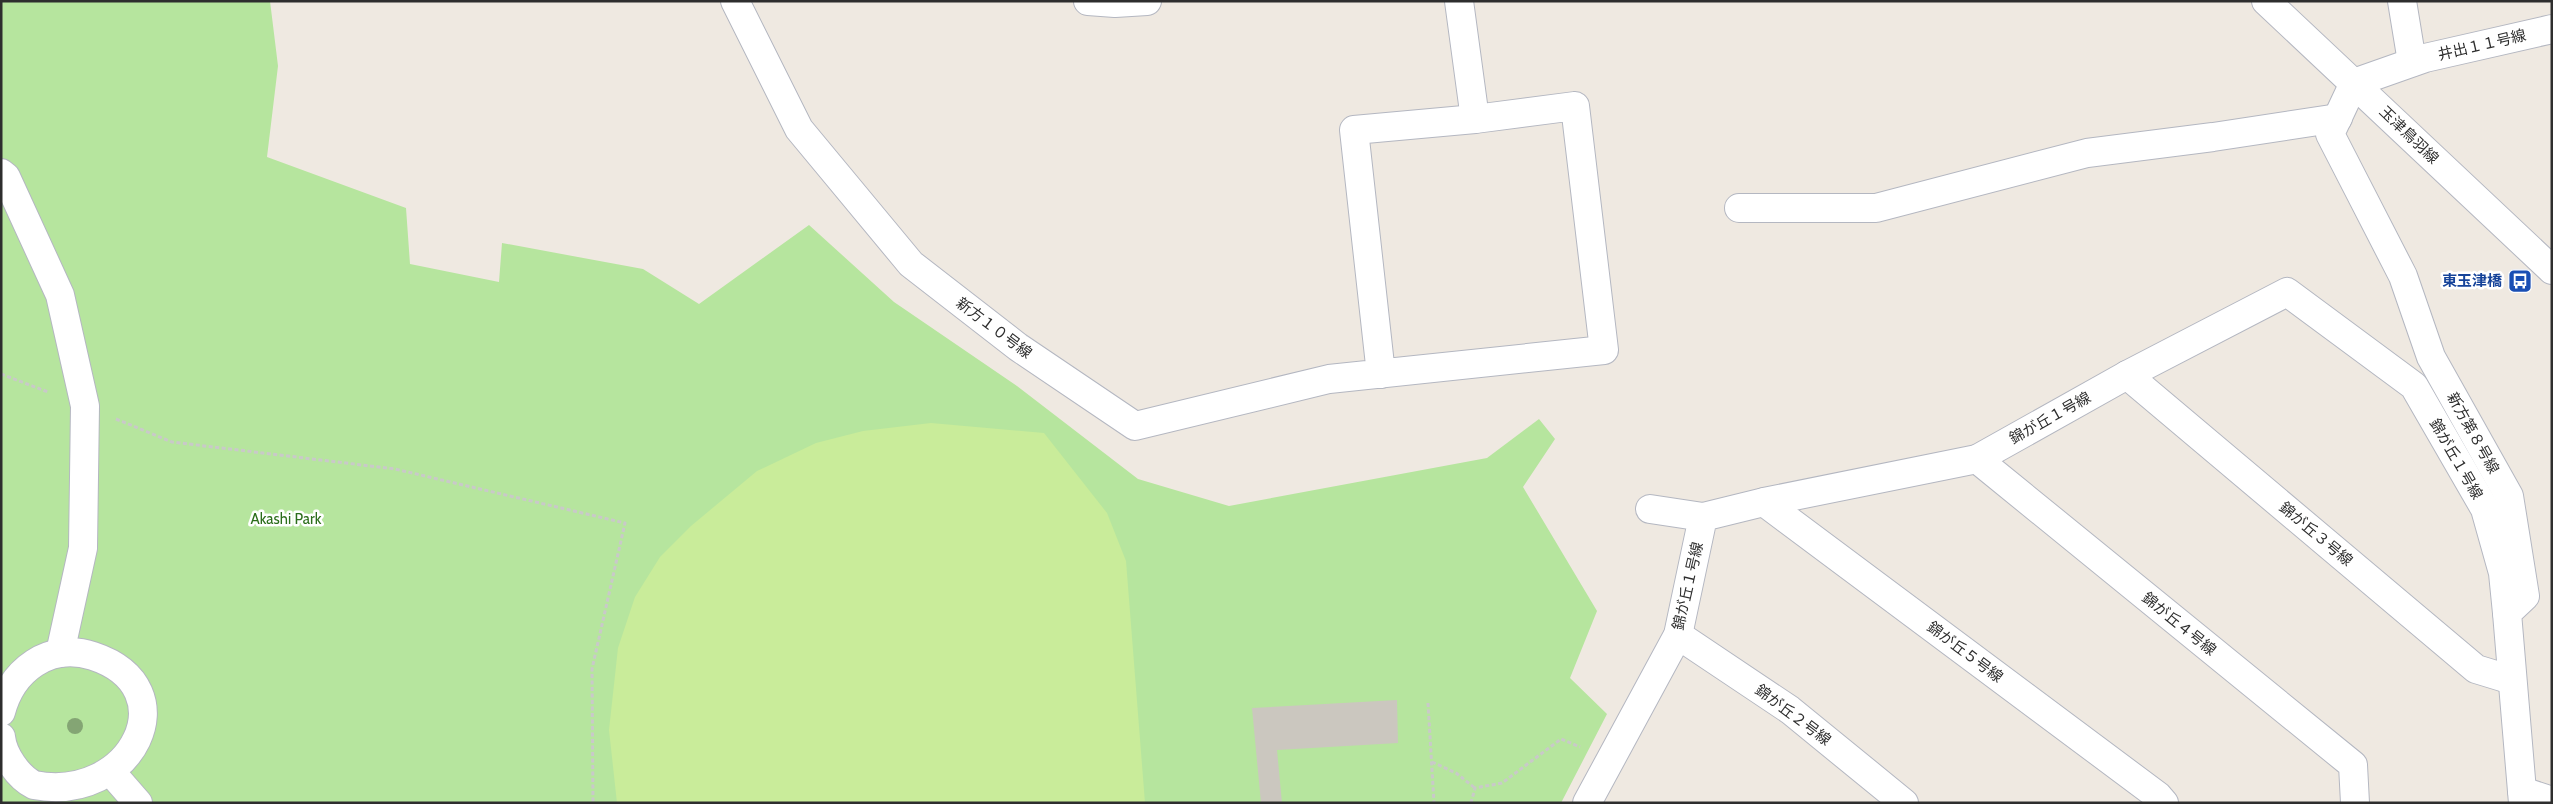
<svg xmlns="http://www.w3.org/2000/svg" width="2553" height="804" viewBox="0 0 2553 804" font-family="Cabin,'Noto Sans JP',sans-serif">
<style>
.green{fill:#b6e59e}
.pitch{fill:#c9ec9a}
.building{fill:#cbc7bf}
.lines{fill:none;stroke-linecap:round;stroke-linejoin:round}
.minor-casing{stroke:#b4b7c1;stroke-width:30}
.path{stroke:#c9c9c9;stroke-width:3;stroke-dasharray:4 2.5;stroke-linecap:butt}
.minor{stroke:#fff;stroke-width:28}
.tree{fill:#84a574}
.labels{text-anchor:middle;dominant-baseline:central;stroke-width:5;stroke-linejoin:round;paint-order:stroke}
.street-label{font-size:15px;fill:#2e2e2e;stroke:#fff}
.transit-label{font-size:15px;font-weight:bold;fill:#164399;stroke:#fff;text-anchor:end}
.park-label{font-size:15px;fill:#2c6e1b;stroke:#fff}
</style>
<rect width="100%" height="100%" fill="#efe9e1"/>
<path class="green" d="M1 1H270L278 66 267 157 406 208 410 264 499 282 502 243 643 269 699 304 809 225 894 302 1017 386 1138 479 1229 506 1487 458 1539 419 1555 439 1523 487 1597 611 1570 678 1607 714 1561 803H1Z"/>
<path class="pitch" d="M931 423 1044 433 1107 513 1126 561 1145 803H617L609 730 618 648 635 597 660 557 691 526 757 471 816 443 863 431Z"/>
<path class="building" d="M1397 700 1398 743 1277 750 1282 803H1261L1252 708Z"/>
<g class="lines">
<g class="minor-casing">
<g id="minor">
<path d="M735 1 799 129 911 264 1018 347 1135 426 1329 379 1604 350 1575 106 1475 119 1354 130 1381 374"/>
<path d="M1088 1 1115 3 1147 1"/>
<path d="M1459 1 1475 119"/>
<path d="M2266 1 2552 270"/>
<path d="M2402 1 2412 62"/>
<path d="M2354 83 2330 134 2403 276 2431 357 2509 496 2525 596 2507 613 2523 803"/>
<path d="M2354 83 2425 58 2552 29"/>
<path d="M1 173 6 177 60 295 85 406 83 548 60 653"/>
<path d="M1739 208H1876L2087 153 2213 137 2338 118"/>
<path d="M2127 375 2476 669 2512 680"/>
<path d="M1977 459 2353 765 2355 803"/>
<path d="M1764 502 2158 796 2164 803"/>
<path d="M1650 509 1703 517"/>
<path d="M1678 635 1790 710 1904 803"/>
<path d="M1 712C12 670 49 642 93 656 190 688 132 804 34 785 18 777 3 755 1 737"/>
<path d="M118 780 138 803"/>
<path d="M2522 791 2552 801"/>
<path d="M1587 803 1678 635 1703 517 1764 502 1977 459 2127 375 2287 292 2414 386 2485 509 2503 573 2507 613"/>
</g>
</g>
<g class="path">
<path d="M1 374 48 392"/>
<path d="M116 419 172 442 395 469 625 523 592 669 593 803"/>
<path d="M1428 703 1434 803"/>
<path d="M1432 762 1456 773 1475 788"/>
<path d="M1471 803 1475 788 1502 783 1561 739 1580 747"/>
</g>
<use href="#minor" class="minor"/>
</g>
<circle class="tree" cx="75" cy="726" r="8"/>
<defs>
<g id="bus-square" transform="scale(1.25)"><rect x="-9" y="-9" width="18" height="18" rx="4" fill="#1a4fb4" stroke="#fff"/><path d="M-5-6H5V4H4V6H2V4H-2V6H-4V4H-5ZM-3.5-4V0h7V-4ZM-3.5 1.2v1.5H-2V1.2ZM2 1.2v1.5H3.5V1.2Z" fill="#fff"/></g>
</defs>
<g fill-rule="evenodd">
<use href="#bus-square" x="2520" y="281"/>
</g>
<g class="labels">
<g class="street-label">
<text transform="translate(2482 45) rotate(-13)">井出１１号線</text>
<text transform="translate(2409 135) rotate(44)">玉津鳥羽線</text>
<text transform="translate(994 328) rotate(37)">新方１０号線</text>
<text transform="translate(2050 418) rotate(-29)">錦が丘１号線</text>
<text transform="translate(2473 433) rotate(61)">新方第８号線</text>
<text transform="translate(2456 459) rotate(60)">錦が丘１号線</text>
<text transform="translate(2316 534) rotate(40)">錦が丘３号線</text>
<text transform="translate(1688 586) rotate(-77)">錦が丘１号線</text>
<text transform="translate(2179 624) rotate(39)">錦が丘４号線</text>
<text transform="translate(1965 652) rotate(37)">錦が丘５号線</text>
<text transform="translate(1793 715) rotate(37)">錦が丘２号線</text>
</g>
<g class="transit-label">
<text x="2502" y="281">東玉津橋</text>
</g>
<g class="park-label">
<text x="286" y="519">Akashi Park</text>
</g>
</g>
<rect width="2553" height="804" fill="none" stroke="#2e2e2e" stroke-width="5"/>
</svg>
